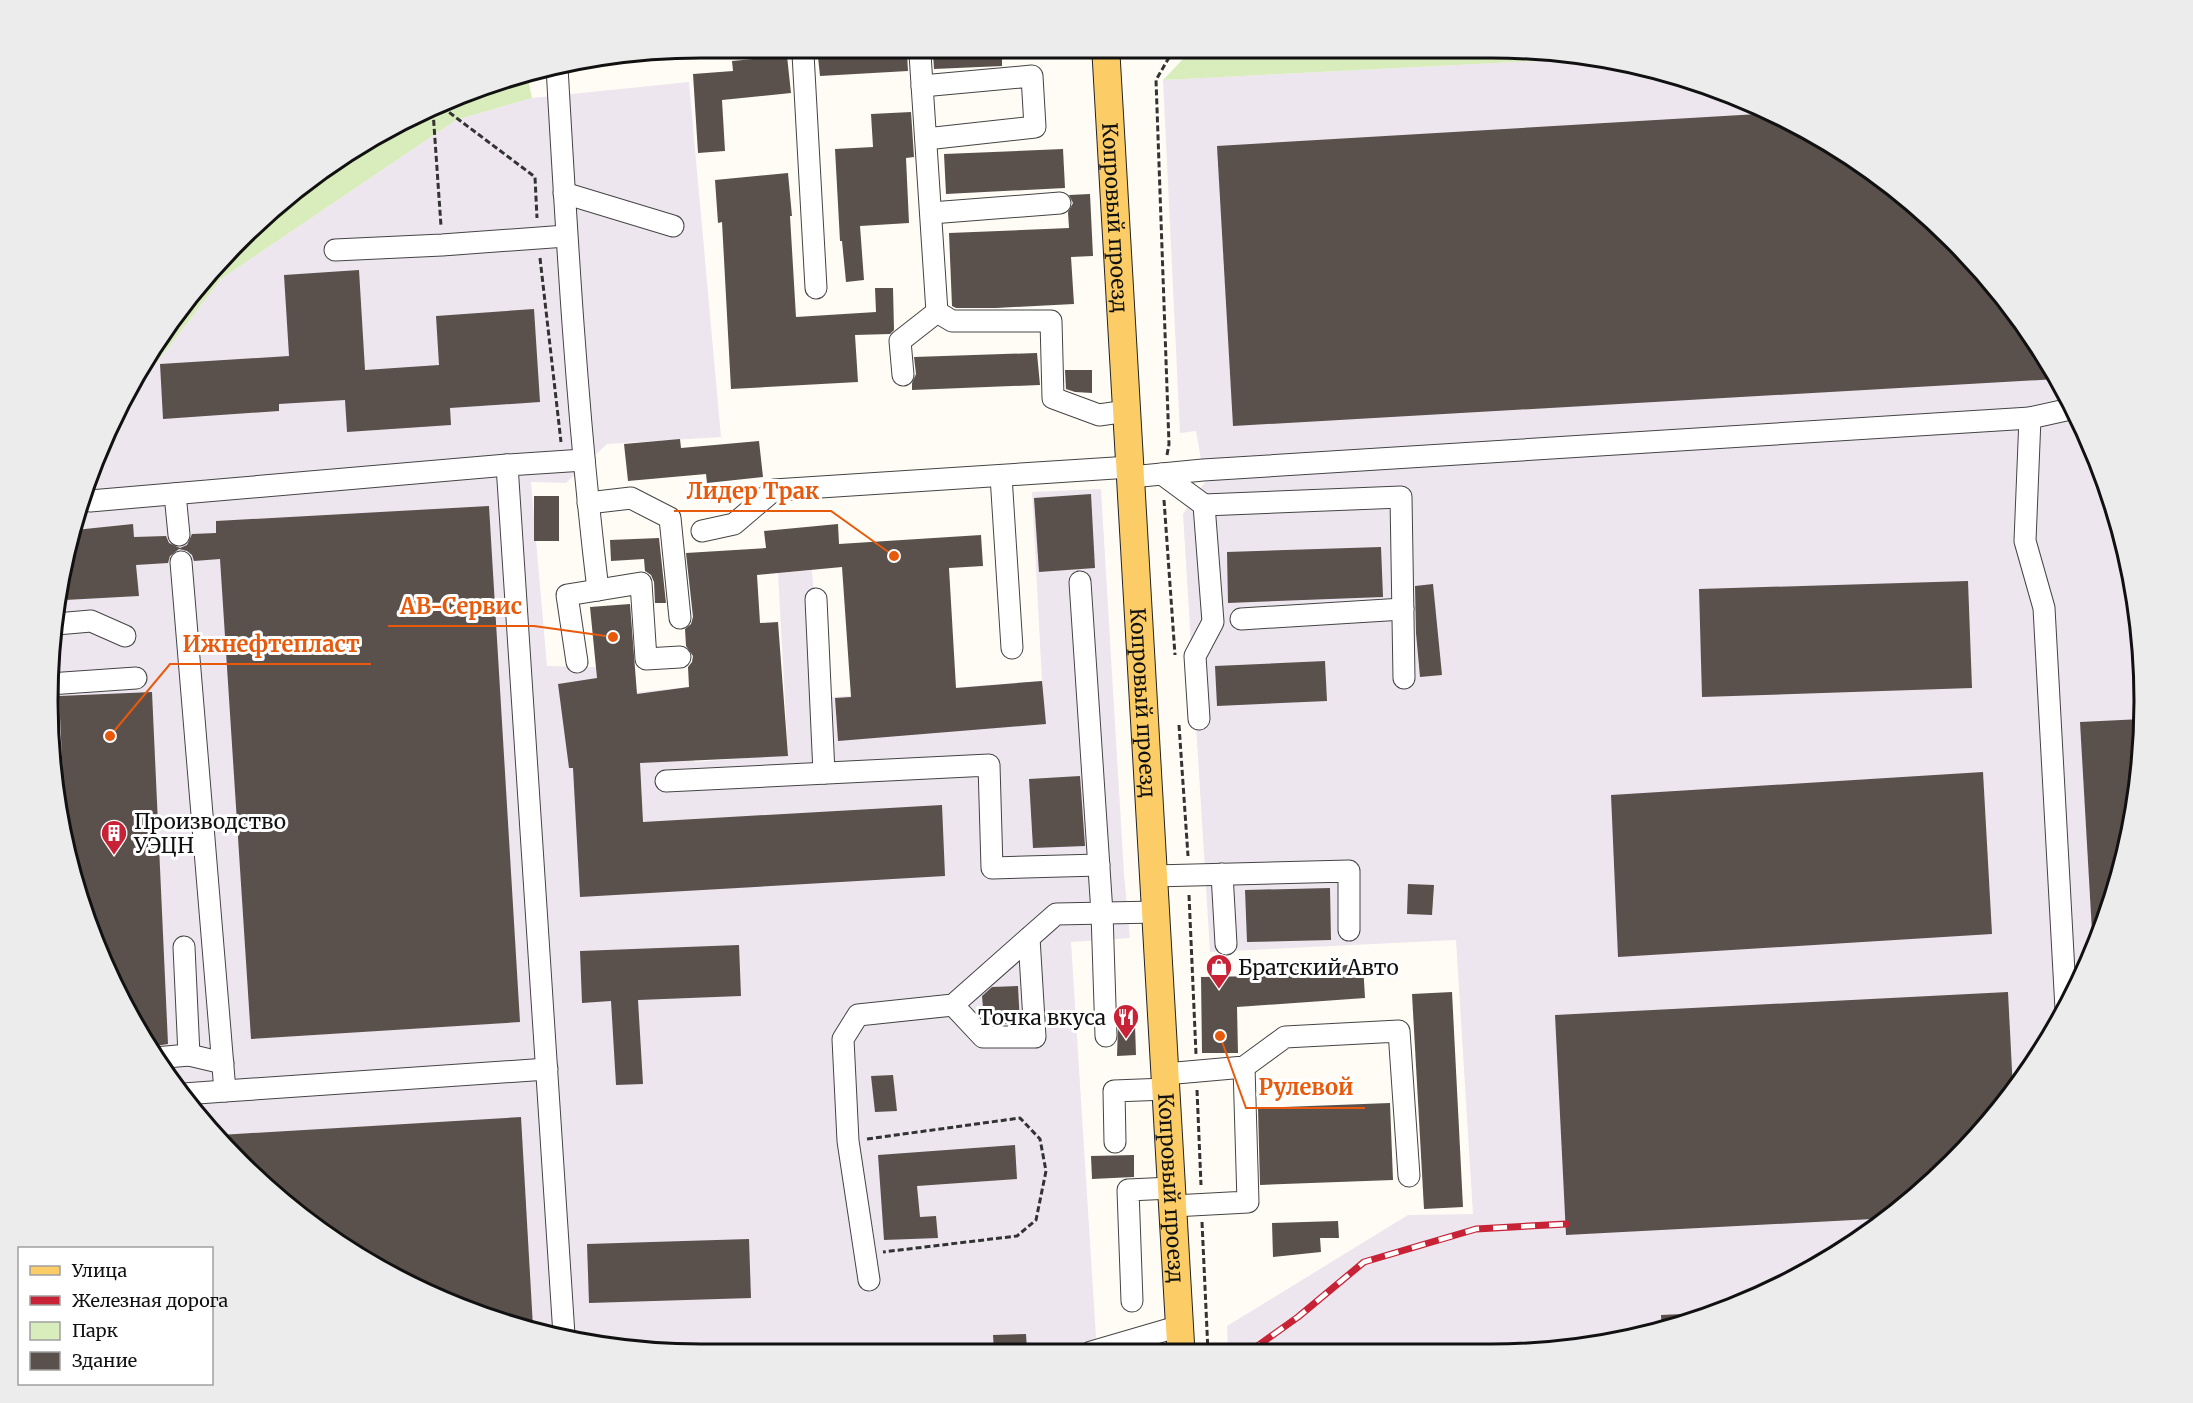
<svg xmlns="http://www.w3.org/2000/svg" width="2193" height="1403" viewBox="0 0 2193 1403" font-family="Merriweather,serif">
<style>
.industrial{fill:#ede6ef}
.green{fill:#d8ecbc}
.building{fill:#5a514d}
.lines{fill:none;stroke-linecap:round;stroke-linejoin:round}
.minor-casing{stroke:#444;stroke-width:23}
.major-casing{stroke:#222;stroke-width:29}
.path{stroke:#333;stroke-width:3;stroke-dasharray:6 3;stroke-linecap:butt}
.minor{stroke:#fff;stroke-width:21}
.major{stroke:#fccd67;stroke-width:27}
.rail-casing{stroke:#c82236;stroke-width:7}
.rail{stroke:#fff;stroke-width:4.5;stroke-dasharray:14;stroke-linecap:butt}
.labels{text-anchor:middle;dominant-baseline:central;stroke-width:6;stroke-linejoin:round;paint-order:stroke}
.street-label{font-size:21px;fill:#111;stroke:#fff}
.poi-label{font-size:21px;fill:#111;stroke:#fff;text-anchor:start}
.rim{fill:none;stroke:#111;stroke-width:3}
.leader{fill:none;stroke:#e8590c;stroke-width:2}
.callout-dot{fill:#e8590c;stroke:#fff;stroke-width:2}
.callout-label{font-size:22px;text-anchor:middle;font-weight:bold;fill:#e8590c;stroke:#fff;stroke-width:6;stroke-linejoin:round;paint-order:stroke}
</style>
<rect width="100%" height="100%" fill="#fffcf5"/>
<g class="industrial">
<path d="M1596 58 1701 83 1780 115 1922 210 2010 303 2077 412 2123 532 2144 658 2139 786 2110 911 2058 1028 1983 1132 1890 1220 1781 1287 1660 1333 1534 1354 1228 1352 1227 1326 1408 1215 1473 1214 1456 940 1210 952 1183 514 1205 482 1196 431 1180 433 1163 80Z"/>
<path d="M689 82 721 437 607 444 566 483 531 482 547 666 596 667 599 696 689 687 694 762 788 755 778 573 812 570 821 698 1042 681 1032 492 1101 489 1124 874 1130 938 1071 942 1097 1352 617 1349 451 1305 374 1267 271 1193 158 1064 98 952 70 870 49 745V659L83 491 119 412 221 279 456 120 532 98Z"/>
</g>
<g class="green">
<path d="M1188 54H1577L1596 58 1163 80Z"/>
<path d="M527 74 532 98 456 120 221 279 119 412 135 375 183 304 240 239 338 158 492 83Z"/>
</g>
<g class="building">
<path d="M873 54H907L908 71 820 76 818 57Z"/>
<path d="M933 54H1002V66L934 69Z"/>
<path d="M787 56 791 93 722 100 725 151 698 153 693 74 733 71 732 61Z"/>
<path d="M911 112 914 157 906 158 909 223 860 226 864 280 846 282 842 241H840L835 149 873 147 871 114Z"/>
<path d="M1775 113 1922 210 2010 303 2057 379 1233 426 1217 146Z"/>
<path d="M1063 149 1065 188 946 194 944 154Z"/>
<path d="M788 173 792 216H790L796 317 876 312 875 288H893L894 330 890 334 855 335 858 382 731 389 722 222 718 223 715 180Z"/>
<path d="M1090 194 1093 256 1071 257 1074 304 996 308H956L952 306 949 233 1069 228 1068 212 1073 203 1069 195Z"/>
<path d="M359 270 365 370 439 365 436 316 534 309 540 402 450 408 451 425 347 432 345 400 279 404V411L163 419 160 364 289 356 284 275Z"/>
<path d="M1037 353 1040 385 912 390V383L916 374 914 357Z"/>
<path d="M1065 370H1092V393L1075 392 1066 389Z"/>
<path d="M680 439 681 448 759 441 763 477 707 483 706 474 628 481 624 444Z"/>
<path d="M1091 494 1095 568 1039 572 1034 498Z"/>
<rect x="534" y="496" width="25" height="45"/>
<path d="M489 506 520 1022 251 1039 220 559 194 561 192 555 187 551 179 549 170 556 168 563 136 565 139 596 65 600 64 585 75 530 133 524 134 537 166 536 169 543 180 548 187 545 192 534 216 533V521Z"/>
<path d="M838 524 839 544 981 535 983 566 949 568 956 688 1042 681 1046 724 838 741 835 698 851 697 842 567 757 575 760 623 778 622 788 756 640 763 643 822 942 805 945 876 580 897 573 768H569L558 684 597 678 590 607 630 604 637 694 689 687 688 667 692 662 693 656 686 646 685 629 691 624 693 617 686 553 766 548 764 531Z"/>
<path d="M659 538 666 603H655L654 582 651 575 645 571 644 559 611 561 610 540Z"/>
<path d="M1381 547 1383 597 1228 603 1227 552Z"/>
<path d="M1968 581 1972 688 1702 697 1699 589Z"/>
<path d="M1433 584 1442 675 1420 677 1416 633 1415 586Z"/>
<path d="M1325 661 1327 701 1217 706 1215 666Z"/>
<path d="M152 692 168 1044 149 1047 98 952 70 870 66 843 59 696Z"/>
<path d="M2142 719 2139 786 2110 911 2093 949 2080 722Z"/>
<path d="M1983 772 1992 934 1618 957 1611 795Z"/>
<path d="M1080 776 1085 846 1033 848 1029 779Z"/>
<path d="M1408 884 1434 885 1432 915 1407 914Z"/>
<path d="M1330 888 1331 940 1247 942 1245 890Z"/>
<path d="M739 945 741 996 638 1000 643 1084 616 1085 611 1001 582 1003 580 951Z"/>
<path d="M1363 964 1365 998 1237 1007 1238 1053H1202L1201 977 1261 976V970Z"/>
<path d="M1018 986 1020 1024H989L984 1019 982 996 992 987Z"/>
<path d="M1452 992 1463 1207 1424 1209 1412 994Z"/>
<path d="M2008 992 2013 1090 1983 1132 1891 1218 1566 1235 1555 1015Z"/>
<path d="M1118 1025H1135L1136 1055 1117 1056Z"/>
<path d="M893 1075 897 1111 875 1112 871 1076Z"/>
<path d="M1390 1103 1393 1180 1260 1185 1258 1108Z"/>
<path d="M521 1117 533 1327 451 1305 374 1267 271 1193 220 1135Z"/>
<path d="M1015 1145 1017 1179 917 1186 920 1217 936 1216 938 1238 884 1240 878 1155Z"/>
<path d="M1134 1155V1177L1092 1179 1091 1156Z"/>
<path d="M1338 1221 1339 1238H1320L1321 1252 1273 1257 1272 1223Z"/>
<path d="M749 1239 751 1298 589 1303 587 1244Z"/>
<path d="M1704 1313 1705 1316 1662 1332 1661 1315Z"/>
<path d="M1026 1334 1027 1351H994L993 1335Z"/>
</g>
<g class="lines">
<g class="minor-casing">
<g id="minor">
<path d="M803 54 816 288"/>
<path d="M920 54 937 312"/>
<path d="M557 67C567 242 577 416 598 590L641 583 646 659 680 657"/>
<path d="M922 86 1032 76 1035 127 926 139"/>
<path d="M564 193 673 226"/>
<path d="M931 213 1060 203"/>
<path d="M335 250 442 245 566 236"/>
<path d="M937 312 952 321H1051L1053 398 1099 415 1127 411"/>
<path d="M903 375 900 341 937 312"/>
<path d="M1162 474 1204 505 1213 622 1195 656 1199 719"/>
<path d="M1001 476 1012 648"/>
<path d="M1131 477 1203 470 2030 418"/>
<path d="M175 494 179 535"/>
<path d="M82 498 90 501 507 465"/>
<path d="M588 503 631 498 670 518 680 618"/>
<path d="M1204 505 1401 497 1404 678"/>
<path d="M702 531 734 524 774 490 1130 467"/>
<path d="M181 562 225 1091 547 1069"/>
<path d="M1080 582 1102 913 1106 1036"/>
<path d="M816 599 824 773"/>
<path d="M1241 619 1403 609"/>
<path d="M56 624 91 621 125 636"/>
<path d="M577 662 567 595 598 590"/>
<path d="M49 684 136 678"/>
<path d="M666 781 989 765 992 868 1099 865"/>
<path d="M1222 874 1226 944"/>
<path d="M1154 876 1349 871V930"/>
<path d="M184 947 189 1055"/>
<path d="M953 1005 983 1037H1035L1029 938"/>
<path d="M2066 1009 2044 608 2025 541 2030 418 2075 408"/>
<path d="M155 1058 189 1055 223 1063"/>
<path d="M1165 1074 1244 1067 1285 1037 1399 1031 1409 1176"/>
<path d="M184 1094 225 1091"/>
<path d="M1115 1142 1114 1091 1166 1089"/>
<path d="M1173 1206 1248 1202 1244 1067"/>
<path d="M869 1280 848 1141 843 1039 858 1015 953 1005 1056 914 1156 912"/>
<path d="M1132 1301 1128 1190 1172 1188"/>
<path d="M564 1335 507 465 584 460"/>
<path d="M1091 1352 1180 1326"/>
</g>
</g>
<g class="major-casing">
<g id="major">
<path id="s1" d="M1106 54 1181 1352"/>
</g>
</g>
<g class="path">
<path d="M442 107 535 177 537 218"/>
<path d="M433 111 441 226"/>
<path d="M540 258 561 442"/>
<path d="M1167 455 1169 444 1156 80 1171 54"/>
<path d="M1164 500 1175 655"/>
<path d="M1179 725 1188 856"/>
<path d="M1189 895 1196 1054"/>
<path d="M1197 1090 1201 1185"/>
<path d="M867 1139 1020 1118 1040 1139 1046 1171 1036 1220 1017 1236 883 1252"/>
<path d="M1202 1222 1208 1352"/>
</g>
<use href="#minor" class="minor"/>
<use href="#major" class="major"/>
<g class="rail-casing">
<path id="rail" d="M1249 1352 1298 1317 1364 1262 1476 1229 1566 1224"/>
</g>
<use href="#rail" class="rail"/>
</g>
<defs>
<g id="building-pin" transform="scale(1.35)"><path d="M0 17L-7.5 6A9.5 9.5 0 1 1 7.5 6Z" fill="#c82236" stroke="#fff"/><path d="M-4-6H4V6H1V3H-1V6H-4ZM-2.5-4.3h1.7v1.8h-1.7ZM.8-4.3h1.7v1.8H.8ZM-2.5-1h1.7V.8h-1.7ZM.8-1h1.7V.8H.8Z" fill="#fff"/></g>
<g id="shop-pin" transform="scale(1.35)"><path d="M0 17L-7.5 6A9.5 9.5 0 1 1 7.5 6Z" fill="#c82236" stroke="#fff"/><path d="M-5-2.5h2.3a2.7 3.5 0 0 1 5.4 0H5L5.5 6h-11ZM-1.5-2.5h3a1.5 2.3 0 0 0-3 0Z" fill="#fff"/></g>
<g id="restaurant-pin" transform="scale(1.35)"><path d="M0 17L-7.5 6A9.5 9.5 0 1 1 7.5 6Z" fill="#c82236" stroke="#fff"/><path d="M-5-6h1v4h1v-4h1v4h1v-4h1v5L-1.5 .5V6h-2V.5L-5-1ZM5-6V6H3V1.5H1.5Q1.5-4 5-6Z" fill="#fff"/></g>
</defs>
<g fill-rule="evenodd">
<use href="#building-pin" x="114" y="833"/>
<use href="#shop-pin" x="1219" y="967"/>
<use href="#restaurant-pin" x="1126" y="1017"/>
</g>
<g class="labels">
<g class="street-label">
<text stroke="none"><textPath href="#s1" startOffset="164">Копровый проезд</textPath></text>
<text stroke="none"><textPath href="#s1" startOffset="650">Копровый проезд</textPath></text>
<text stroke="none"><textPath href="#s1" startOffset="1136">Копровый проезд</textPath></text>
</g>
<g class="poi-label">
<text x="134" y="821">Производство<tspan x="134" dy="24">УЭЦН</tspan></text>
<text x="1238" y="967">Братский Авто</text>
<text x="1106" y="1017" text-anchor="end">Точка вкуса</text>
</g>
</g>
<path d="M0 0H2193V1403H0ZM701 58H1491A643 643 0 0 1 2134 701V701A643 643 0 0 1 1491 1344H701A643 643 0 0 1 58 701V701A643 643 0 0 1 701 58Z" fill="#ececec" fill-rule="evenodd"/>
<path class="rim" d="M701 58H1491A643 643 0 0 1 2134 701V701A643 643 0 0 1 1491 1344H701A643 643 0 0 1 58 701V701A643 643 0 0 1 701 58Z"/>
<path class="leader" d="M894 556L831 511H674M613 637L534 626H388M110 736L170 664H371M1220 1036L1246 1108H1365"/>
<g class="callout-dot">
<circle cx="894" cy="556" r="6"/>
<circle cx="613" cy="637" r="6"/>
<circle cx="110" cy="736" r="6"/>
<circle cx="1220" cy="1036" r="6"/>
</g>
<g class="callout-label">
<text x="753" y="499">Лидер Трак</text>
<text x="461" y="614">АВ-Сервис</text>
<text x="271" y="652">Ижнефтепласт</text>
<text x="1306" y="1095">Рулевой</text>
</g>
<rect x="18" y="1247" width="195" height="138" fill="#ffffff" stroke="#a0a0a0" stroke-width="1.5"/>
<rect x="30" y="1266" width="30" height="9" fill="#fccd67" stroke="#a0a0a0" stroke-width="1.5"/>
<text x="72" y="1277" font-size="18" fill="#111111">Улица</text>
<rect x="30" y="1296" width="30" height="9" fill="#c82236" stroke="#a0a0a0" stroke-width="1.5"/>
<text x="72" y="1307" font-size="18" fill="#111111">Железная дорога</text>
<rect x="30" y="1322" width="30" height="18" fill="#d8ecbc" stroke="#a0a0a0" stroke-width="1.5"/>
<text x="72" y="1337" font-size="18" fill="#111111">Парк</text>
<rect x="30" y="1352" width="30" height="18" fill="#5a514d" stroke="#a0a0a0" stroke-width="1.5"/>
<text x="72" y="1367" font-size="18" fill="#111111">Здание</text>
</svg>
